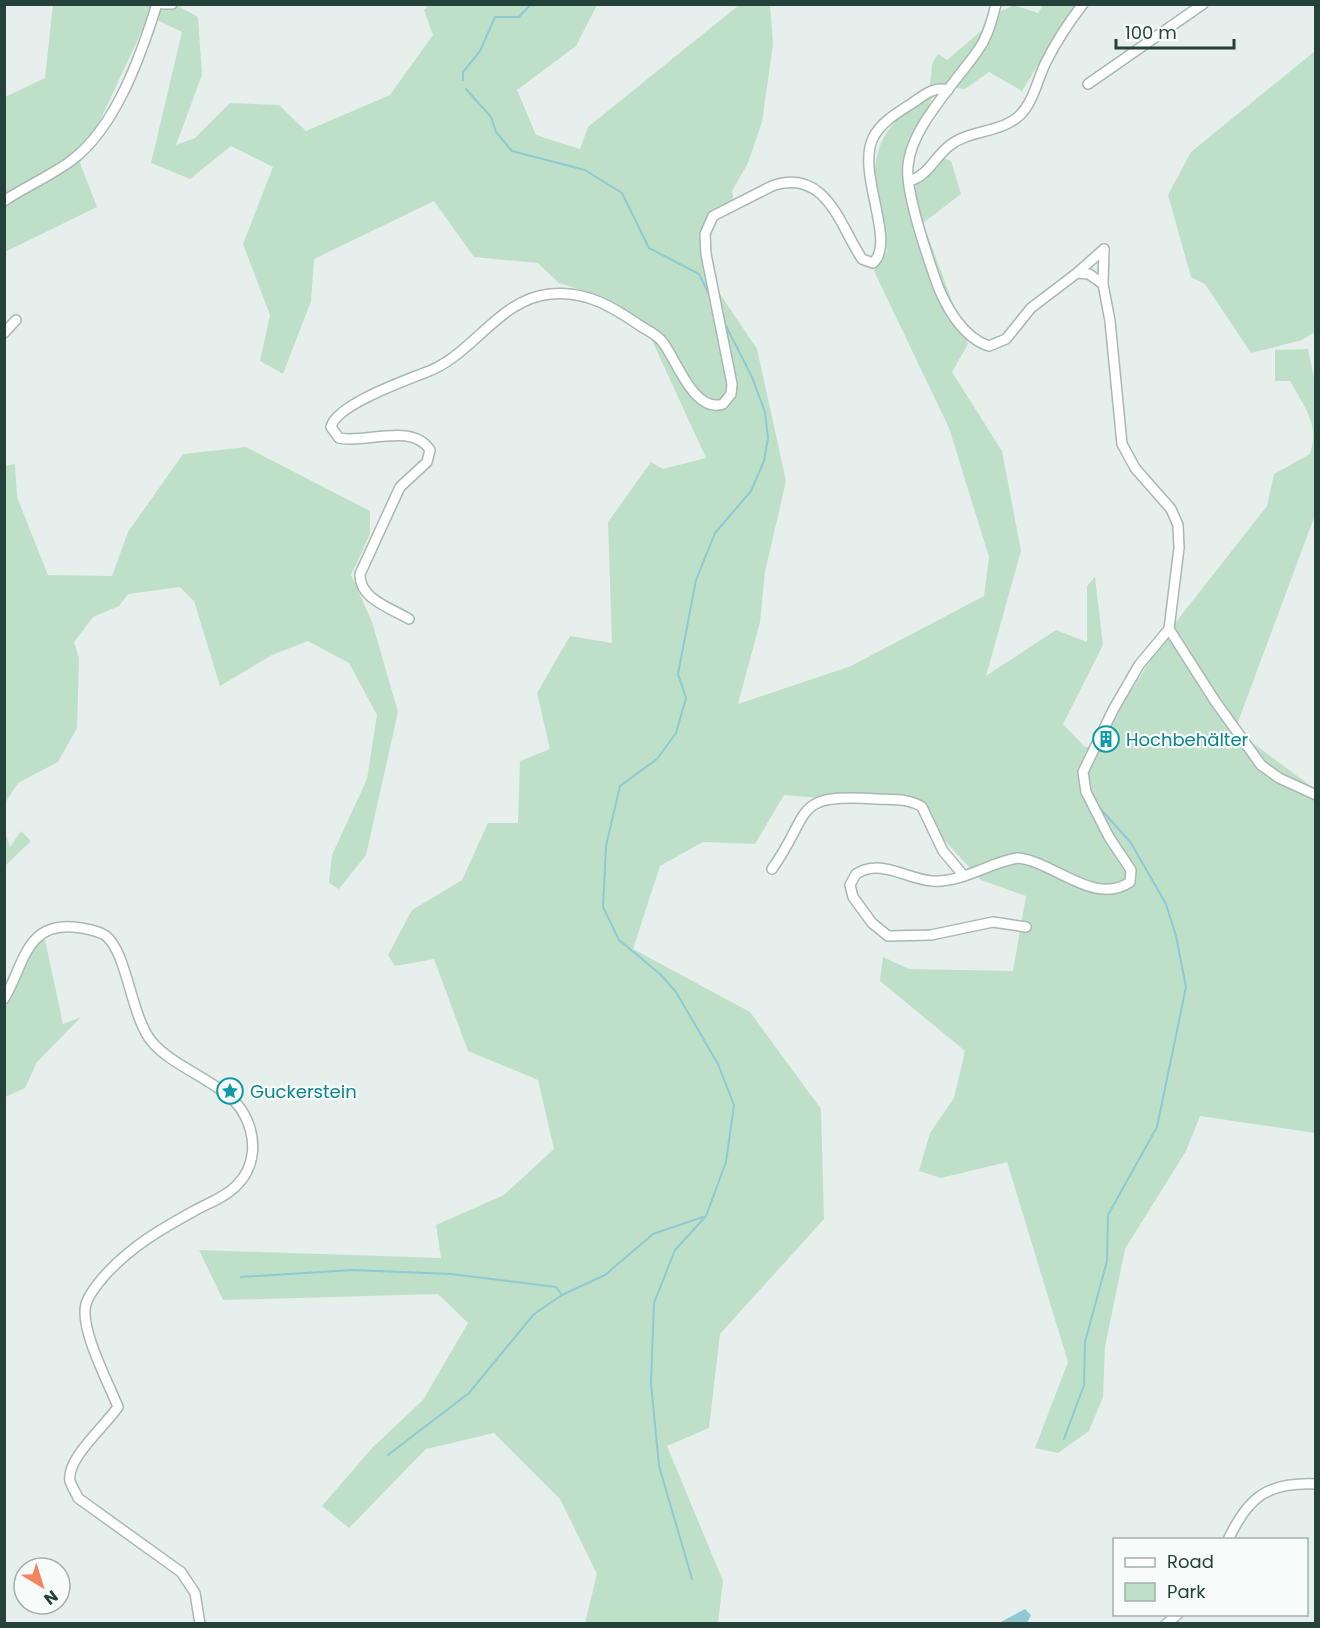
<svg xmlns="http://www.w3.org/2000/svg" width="1320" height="1628" viewBox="0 0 1320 1628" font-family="Poppins,sans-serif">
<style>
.green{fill:#bfe0c8}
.water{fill:#8ec9d4}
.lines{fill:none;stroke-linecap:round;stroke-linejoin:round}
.stream{stroke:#8ec9d4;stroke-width:2}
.street-casing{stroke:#a8b8b2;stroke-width:12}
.street{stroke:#fff;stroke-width:9}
.labels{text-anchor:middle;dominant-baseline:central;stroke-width:4.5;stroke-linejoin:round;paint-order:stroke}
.culture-label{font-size:18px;fill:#0d838f;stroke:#f7fbf9;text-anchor:start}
</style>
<rect width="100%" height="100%" fill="#e6efeb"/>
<g class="green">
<path d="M53 5H176L198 17 202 75 176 145 195 138 230 103 279 105 306 131 390 95 433 35 424 10 429 5H597L576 46 517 90 536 135 580 149 588 127 739 5H770L773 44 762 122 748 163 732 191 734 202 709 215 704 223 701 232 708 276 757 349 786 481 765 572 760 622 738 704 851 666 984 596 989 557 949 428 874 271 887 251C878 205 860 156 898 119 907 110 922 103 933 96L910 146 905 183 942 157 951 161 961 194 923 223 968 344 952 372 1002 451 1021 551 986 676 1056 630 1087 642V586L1095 577 1103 645 1063 724 1085 747 1107 745 1114 737 1105 731 1172 627 1267 506 1274 474 1310 454C1320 423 1304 407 1290 381H1275V350L1308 349 1316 388 1315 515 1235 730 1315 789V1133L1200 1116 1186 1151 1125 1249 1105 1347 1103 1397 1089 1431 1058 1453 1035 1448 1068 1362 1007 1162 941 1178 919 1171 930 1133 954 1098 965 1051 880 981 883 957 909 969 1013 971 1026 896 981 880 913 806 784 795 755 844 703 842 660 866 633 949 750 1012 821 1109 824 1219 720 1334 709 1428 667 1446 723 1581 718 1623H585L597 1574 560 1499 494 1433 426 1449 349 1528 322 1506 372 1448 423 1400 468 1323 438 1294 223 1300 199 1250 441 1258 436 1225 504 1195 554 1149 538 1080 468 1051 434 959 395 966 388 955 412 910 462 880 488 823H518L520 761 550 749 537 693 570 636 612 643 608 522 651 462 663 469 706 458 644 323 606 298 559 283 538 263 474 257 434 201 314 259 311 301 283 374 260 361 270 315 243 244 273 167 231 146 190 179 151 163 182 32 149 16 80 163 97 207 5 252V97L45 78Z"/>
<path d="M1014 5 1038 13 1043 5H1075L1022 91 989 72 965 89 930 85 932 64 938 54 947 60 981 31 986 18Z"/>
<path d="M1315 51V332L1302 340 1251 353 1205 284 1191 277 1168 195 1191 152Z"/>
<path d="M246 447 370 511V534L351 575 372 622 398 712 366 855 339 889 329 883 332 855 367 779 377 715 349 663 308 641 272 655 220 686 194 601 180 587 128 594 119 606 93 617 74 642 79 658 77 728 58 762 18 783 5 803V466L15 464 17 497 48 575 112 576 128 532 183 454Z"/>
<path d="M21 831 31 841 5 866V832L10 847Z"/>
<path d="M44 935 63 1024 81 1017 37 1062 25 1088 5 1097V1005L30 953Z"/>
</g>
<path class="water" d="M1025 1609 1031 1615 1027 1623H999Z"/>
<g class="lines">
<g class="stream">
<path d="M463 80V72L480 51 495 17H519L531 4"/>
<path d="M466 89 491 117 496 132 512 151 585 170 622 193 649 248 699 274 710 296"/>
<path d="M241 1277 352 1270 451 1274 556 1287 562 1295"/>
<path d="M1064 1439 1084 1385 1085 1342 1107 1261 1108 1215 1157 1127 1186 987 1176 936 1166 904 1131 843 1097 805"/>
<path d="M388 1455 469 1393 534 1314 562 1295 605 1275 653 1234 703 1217"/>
<path d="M692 1579 659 1466 651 1383 654 1303 675 1250 706 1216 726 1162 734 1105 718 1064 676 992 660 974 619 940 603 907 606 846 620 786 657 759 676 733 686 698 678 674 696 580 715 533 751 491 764 461 768 438 765 412 752 377 724 322"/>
</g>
<g class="street-casing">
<g id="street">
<path d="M163 4H172"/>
<path d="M996 4C986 47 978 50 953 83 936 105 910 137 908 166 905 192 927 255 936 281 945 306 963 338 989 346L1006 339 1031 308 1077 273 1089 274 1103 284"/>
<path d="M1088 84 1203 4"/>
<path d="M909 181C928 176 934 158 949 146 970 129 1000 134 1020 115 1034 101 1037 80 1046 62 1056 42 1069 22 1083 4"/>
<path d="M4 201C26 186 51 176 72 160 116 127 141 55 157 4"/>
<path d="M1104 249 1103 284 1110 321 1122 444 1135 468 1171 509 1178 525 1179 548 1169 629 1215 701 1261 765 1279 778 1316 795"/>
<path d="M1077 273 1104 249"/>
<path d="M4 333 16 320"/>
<path d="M409 619C391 608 359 599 360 574L400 487 427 462 430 450C412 422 365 444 339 438L331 427C336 405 404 381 424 373 472 357 498 299 550 294 586 290 613 307 642 327 649 331 655 334 661 340 676 357 693 414 723 404L731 394 732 384 706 254 705 234 713 216 772 186C826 167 840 226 862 259L873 263C897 242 856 173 873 138 881 122 897 113 911 104 923 96 933 86 948 90"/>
<path d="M772 869C813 812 790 793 876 799 891 800 909 798 922 807L943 851 964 876"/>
<path d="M1026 927 993 922 931 935 888 936 872 923 853 897 850 885 856 874C881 858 906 879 932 881 962 883 988 863 1017 858 1052 860 1094 907 1130 882L1131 870 1109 837 1086 792 1083 772 1113 710 1139 665 1169 629"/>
<path d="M4 999C24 966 25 923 73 927 84 928 95 930 105 935 128 953 130 1015 152 1042 176 1070 227 1083 244 1114 257 1138 256 1166 237 1185 226 1197 208 1203 194 1211 161 1229 132 1246 106 1274 99 1282 89 1294 86 1304 79 1328 109 1384 118 1407 105 1426 66 1459 70 1481 72 1487 76 1493 78 1498L181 1572 195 1593 200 1624"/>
<path d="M1228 1540C1248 1497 1267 1482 1316 1484"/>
<path d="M1166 1624 1178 1614"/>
</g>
</g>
<use href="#street" class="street"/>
</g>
<defs>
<g id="building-ring" transform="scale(1.35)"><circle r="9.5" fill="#f7fbf9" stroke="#0f9aa8" stroke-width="1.5"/><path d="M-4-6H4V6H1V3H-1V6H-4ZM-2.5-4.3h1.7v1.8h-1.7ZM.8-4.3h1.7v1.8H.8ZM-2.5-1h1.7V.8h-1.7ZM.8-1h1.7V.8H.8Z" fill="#0f9aa8"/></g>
<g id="sight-ring" transform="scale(1.35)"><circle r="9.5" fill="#f7fbf9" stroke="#0f9aa8" stroke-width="1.5"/><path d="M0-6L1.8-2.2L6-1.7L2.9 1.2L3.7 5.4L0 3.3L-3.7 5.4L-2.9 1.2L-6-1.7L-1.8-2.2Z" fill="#0f9aa8"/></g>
</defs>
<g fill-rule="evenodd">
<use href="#building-ring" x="1106" y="739"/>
<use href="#sight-ring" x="230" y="1091"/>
</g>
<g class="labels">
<g class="culture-label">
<text x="1126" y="739">Hochbehälter</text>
<text x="250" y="1091">Guckerstein</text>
</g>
</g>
<rect width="1320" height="1628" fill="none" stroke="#24423a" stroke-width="12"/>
<rect x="1113" y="1538" width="195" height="78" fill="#f7fbf9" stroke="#a3b1ad" stroke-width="1.5"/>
<rect x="1125" y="1558" width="30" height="9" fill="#ffffff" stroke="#a3b1ad" stroke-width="1.5"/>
<text x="1167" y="1568" font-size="18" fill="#24423a">Road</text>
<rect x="1125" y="1583" width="30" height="18" fill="#bfe0c8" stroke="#a3b1ad" stroke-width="1.5"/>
<text x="1167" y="1598" font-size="18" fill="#24423a">Park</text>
<g transform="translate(42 1586) rotate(142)"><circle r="28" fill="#f7fbf9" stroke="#a3b1ad" stroke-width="1.5"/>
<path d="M0-4.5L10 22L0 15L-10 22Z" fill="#f4845f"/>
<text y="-9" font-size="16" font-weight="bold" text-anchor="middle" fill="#24423a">N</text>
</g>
<path d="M1116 39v9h118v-9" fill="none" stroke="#24423a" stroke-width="3"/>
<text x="1125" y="39" font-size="18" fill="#24423a" stroke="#f7fbf9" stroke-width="4.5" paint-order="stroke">100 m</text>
</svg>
